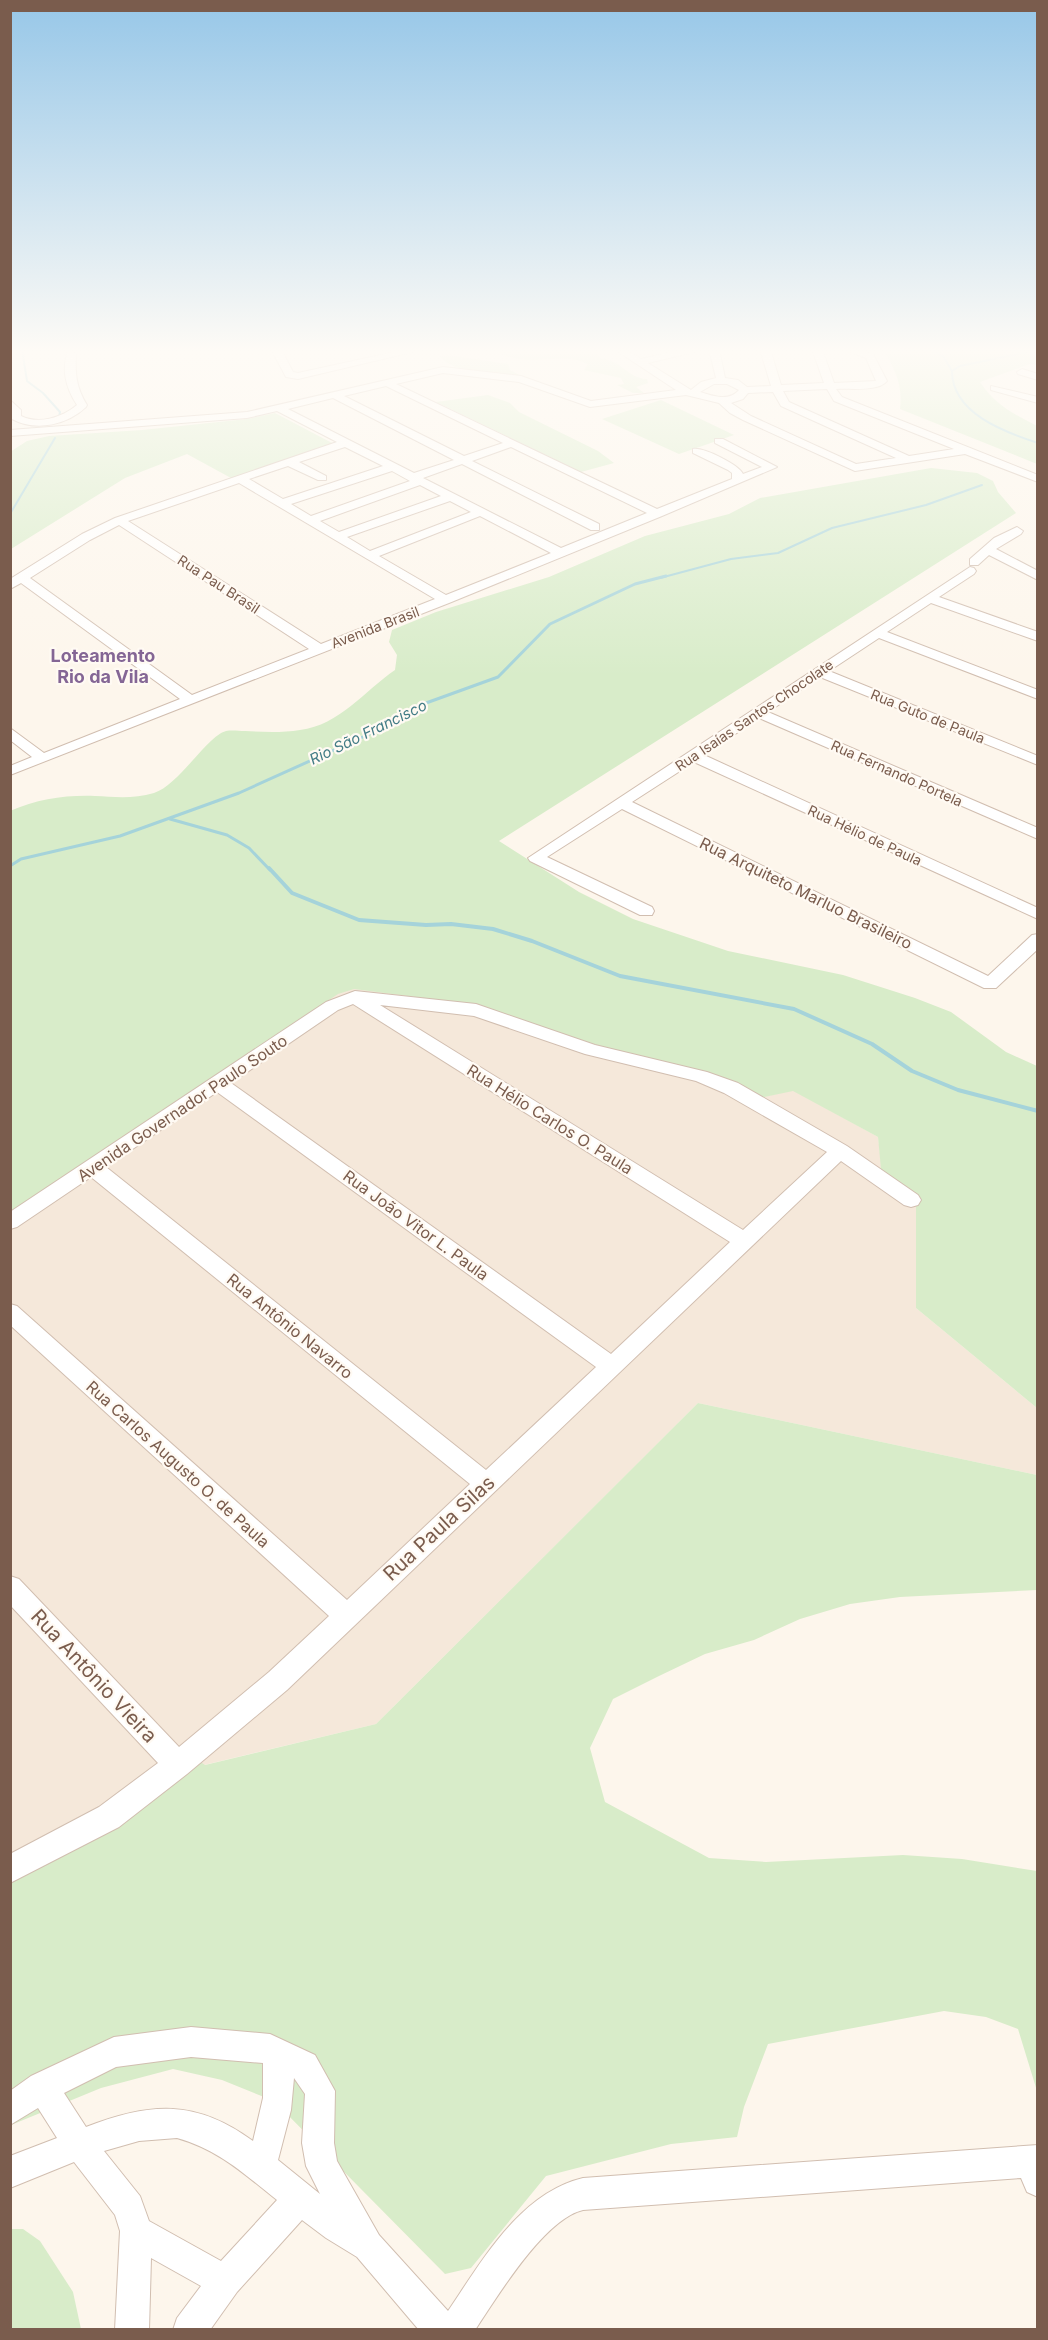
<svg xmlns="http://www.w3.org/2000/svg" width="1048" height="2340" viewBox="0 0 1048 2340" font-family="Inter,sans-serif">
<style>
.residential{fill:#f5e8da}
.green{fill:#d8ecc9}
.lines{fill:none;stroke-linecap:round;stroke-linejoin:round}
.stream-far2{stroke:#a5d3da;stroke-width:2}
.stream-far1{stroke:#a5d3da;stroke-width:3}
.stream{stroke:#a5d3da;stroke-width:4}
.minor-casing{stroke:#d1beb0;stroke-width:2}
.minor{fill:#fff;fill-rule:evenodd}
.labels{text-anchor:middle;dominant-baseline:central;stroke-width:4.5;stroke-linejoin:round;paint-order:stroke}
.far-street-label{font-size:14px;fill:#7a5c4d;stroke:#fffaf3}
.far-water-label{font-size:15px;font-style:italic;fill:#437c86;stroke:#fffaf3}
.street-label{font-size:16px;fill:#7a5c4d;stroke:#fffaf3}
.far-district-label{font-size:18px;font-weight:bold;fill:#846695;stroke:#fffaf3}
.near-street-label{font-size:20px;fill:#7a5c4d;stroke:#fffaf3}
</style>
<rect width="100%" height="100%" fill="#fdf6ec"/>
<path class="residential" d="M299 957 477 1005 708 1072 759 1098 793 1090 878 1137 882 1169 916 1199V1308L1037 1408V1475L698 1403 376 1724 204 1765 11 1950V1143Z"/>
<g class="green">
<path d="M495 349H596L600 358C623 361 627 378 647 379L648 383 636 387 644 393H633L617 385 624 384 621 378 584 370 588 364C582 362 576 359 569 359 546 357 513 366 495 349Z"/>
<path d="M883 349H1037V365L1030 364 980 382C995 405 1014 414 1037 426V464L900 409C903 384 895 370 883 349Z"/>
<path d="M448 355 508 364 510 370 521 376C494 373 458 376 439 356Z"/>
<path d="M488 395 510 403 519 412 598 451 614 463 581 472 436 402Z"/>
<path d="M661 400 734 435 679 454 602 419Z"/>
<path d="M275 413 334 444 231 478 187 454 125 478 11 549 10 452 27 441 49 436 142 430 247 419Z"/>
<path d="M931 468 977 473 993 481 998 492 1016 513 499 841 579 892 633 919 728 951 843 975 915 998 951 1012 1006 1052 1037 1066V1408L916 1308V1199L881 1169 878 1137 793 1091 759 1098 708 1072 597 1046 477 1005 354 989 338 994 11 1211 10 811C38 799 65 795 95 796 115 797 134 799 154 793 179 785 207 736 226 731 232 730 239 731 245 731 262 732 282 733 300 730 340 725 364 691 395 670L397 655 389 642 392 630 436 612 549 577 645 536 729 514 760 498Z"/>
<path d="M698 1403 1037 1475V1590L900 1597 850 1604 800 1619 754 1640 705 1654 659 1676 613 1699 590 1748 605 1802 709 1858 766 1862 903 1855 962 1859 1037 1871V2091L1018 2029 986 2017 944 2011 768 2044 744 2107 737 2137 671 2144 546 2176 471 2268 445 2274 274 2101 222 2080 173 2069 101 2088 11 2125V1881L196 1759 205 1765 376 1724Z"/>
<path d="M11 2229H23L40 2241 73 2292 81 2329H11Z"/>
</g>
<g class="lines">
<g class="stream-far2">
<path d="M22 349 27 381 43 393 60 412 59 417"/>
<path d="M930 349 943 356 952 371"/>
<path d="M1038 350 960 366 952 371C952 413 1004 432 1038 443"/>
<path d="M10 514 55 438"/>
<path d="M660 578 731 559 778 553 832 528 926 505 982 485"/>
</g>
<g class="stream-far1">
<path d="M170 819 227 835 249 848 270 870"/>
<path d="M10 866 21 859 120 836 239 793 385 727 415 707 498 677 550 624 635 584 666 576"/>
</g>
<path class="stream" d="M269 868 292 893 359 920 426 925 451 924 493 929 532 941 620 976 794 1009 872 1044 912 1071 958 1090 1038 1111"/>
<g class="minor-casing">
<g id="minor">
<path d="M271 349H281L293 372 298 373 408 349H425L298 379 286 377Z"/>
<path d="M614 349H625L641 359 684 349H700L698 351 648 363 691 390 701 382 716 378 709 349H719L725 378 738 380 747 387 771 386 760 349H770L781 385 824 383 812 349H822L834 383 876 381 866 358 842 349H856L873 354 887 381C878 392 851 388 836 389L842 397 1038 475V482L965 454 855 471 743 420 730 413 719 403 686 395 590 407 519 382 443 373 396 384 657 509 732 479V473L728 470 693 453V449C704 447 739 465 743 474L762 467 715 443V439H723L777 467 662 516 449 603 10 775V766L32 757 10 740V728L44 753 180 699 21 583 10 589V579L82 534 115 518 337 442 277 411 247 418 10 436V430L247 412 443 367 521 376 591 401 676 390ZM714 384H727L739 390C729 402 713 396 700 392ZM386 386 503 443 464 456 344 396ZM827 389 834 401 954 449 909 456 789 402 783 391ZM773 392 781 406 896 458 856 464 751 416 731 403 743 399 748 393ZM333 398 454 460 414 473 288 409ZM345 447 383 466 283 499 249 479 288 466 318 480H326V476L299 462ZM511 447 647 513 561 548 423 478 462 464 591 530H599V524L472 461ZM392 471 410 481 311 516 291 504ZM239 483 435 599 321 644 128 521ZM420 485 441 496 339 532 320 521ZM450 501 471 512 370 551 347 537ZM480 516 551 553 446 595 379 556ZM119 525 309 649 192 695 30 578 90 540Z"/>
<path d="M68 351 76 353C75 374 76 387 87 405L86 407C67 425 36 432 12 419L10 400 21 410V416C39 425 63 417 77 405 66 388 61 370 68 351Z"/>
<path d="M1022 369 1038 374V380L1018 374 1017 372Z"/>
<path d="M991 386 1038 397V403L991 390Z"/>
<path d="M1017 527 1023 531 1021 534 996 549 1038 571V580L989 555 978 565H970V559L994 538Z"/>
<path d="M970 567 974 568 976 571 974 574 939 597 1038 632V641L931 603 887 632 1038 690V699L879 638 829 671 1038 756V765L820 677 768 712 1038 828V839L759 718 704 755 1038 908V919L694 762 632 802 988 976 1032 935 1038 934V949L996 988H984L622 809 547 857 652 907 654 911 652 915H640L530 861 528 858Z"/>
<path d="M355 991 476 1004 595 1045 707 1072 738 1083 847 1146 918 1195 921 1200 918 1205 911 1207 904 1205 841 1161 287 1690 187 1774 119 1827 10 1883V1854L99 1807 158 1763 10 1605V1576L19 1579 179 1747 269 1672 329 1616 10 1325V1304L17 1306 347 1600 470 1484 91 1177 17 1227 10 1229V1212L326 1002ZM353 1004 730 1242 611 1354 231 1083 338 1010ZM380 1005 474 1016 585 1054 696 1081 724 1093 827 1152 743 1230ZM217 1092 596 1367 486 1470 106 1167Z"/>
<path d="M191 2027 270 2034 315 2055 335 2091 334 2143 337 2161 379 2235 448 2311C482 2261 520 2193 583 2178L1038 2145V2197L1027 2192 1021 2178 583 2210C544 2219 497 2297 475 2330H419L357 2257 326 2238 302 2220 237 2292 210 2330H173L177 2318 201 2286 151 2258 149 2330H115L120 2231 115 2215 74 2162 10 2188V2156L57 2138 38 2108 10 2125V2091L31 2076 114 2037ZM191 2057 263 2063V2098L253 2141C196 2099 150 2102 86 2127L64 2093 116 2067ZM294 2078 305 2094 302 2143 306 2166 320 2194 278 2160 291 2110ZM177 2138C219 2150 243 2173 277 2200L221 2261 149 2221 140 2196 104 2151 139 2141Z"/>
</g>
</g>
<use href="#minor" class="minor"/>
</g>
<linearGradient id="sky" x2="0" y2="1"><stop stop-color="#97c7e8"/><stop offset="0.52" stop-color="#fefbf6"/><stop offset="1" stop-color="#fefbf6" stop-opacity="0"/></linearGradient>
<rect width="1048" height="676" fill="url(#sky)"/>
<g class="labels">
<g class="far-street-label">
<text transform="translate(219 584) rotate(33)">Rua Pau Brasil</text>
<text transform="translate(375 627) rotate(-21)">Avenida Brasil</text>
<text transform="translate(754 715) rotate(-34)">Rua Isaías Santos Chocolate</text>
<text transform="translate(928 716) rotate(22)">Rua Guto de Paula</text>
<text transform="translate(897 773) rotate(24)">Rua Fernando Portela</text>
<text transform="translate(865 835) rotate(25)">Rua Hélio de Paula</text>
</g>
<g class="far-water-label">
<text transform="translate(368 732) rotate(-26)">Rio São Francisco</text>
</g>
<g class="street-label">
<text transform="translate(806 893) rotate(26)">Rua Arquiteto Marluo Brasileiro</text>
<text transform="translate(182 1108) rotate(-34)">Avenida Governador Paulo Souto</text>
<text transform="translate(550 1119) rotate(32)">Rua Hélio Carlos O. Paula</text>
<text transform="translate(416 1225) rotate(36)">Rua João Vitor L. Paula</text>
<text transform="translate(290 1326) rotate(39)">Rua Antônio Navarro</text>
<text transform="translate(178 1464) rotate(42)">Rua Carlos Augusto O. de Paula</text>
</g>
<g class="far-district-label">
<text x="103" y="655">Loteamento<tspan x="103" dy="21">Rio da Vila</tspan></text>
</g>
<g class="near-street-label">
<text transform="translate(439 1528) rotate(-43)">Rua Paula Silas</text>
<text transform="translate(94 1676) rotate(47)">Rua Antônio Vieira</text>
</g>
</g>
<rect width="1048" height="2340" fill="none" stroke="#7a5c4d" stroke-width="24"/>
</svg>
